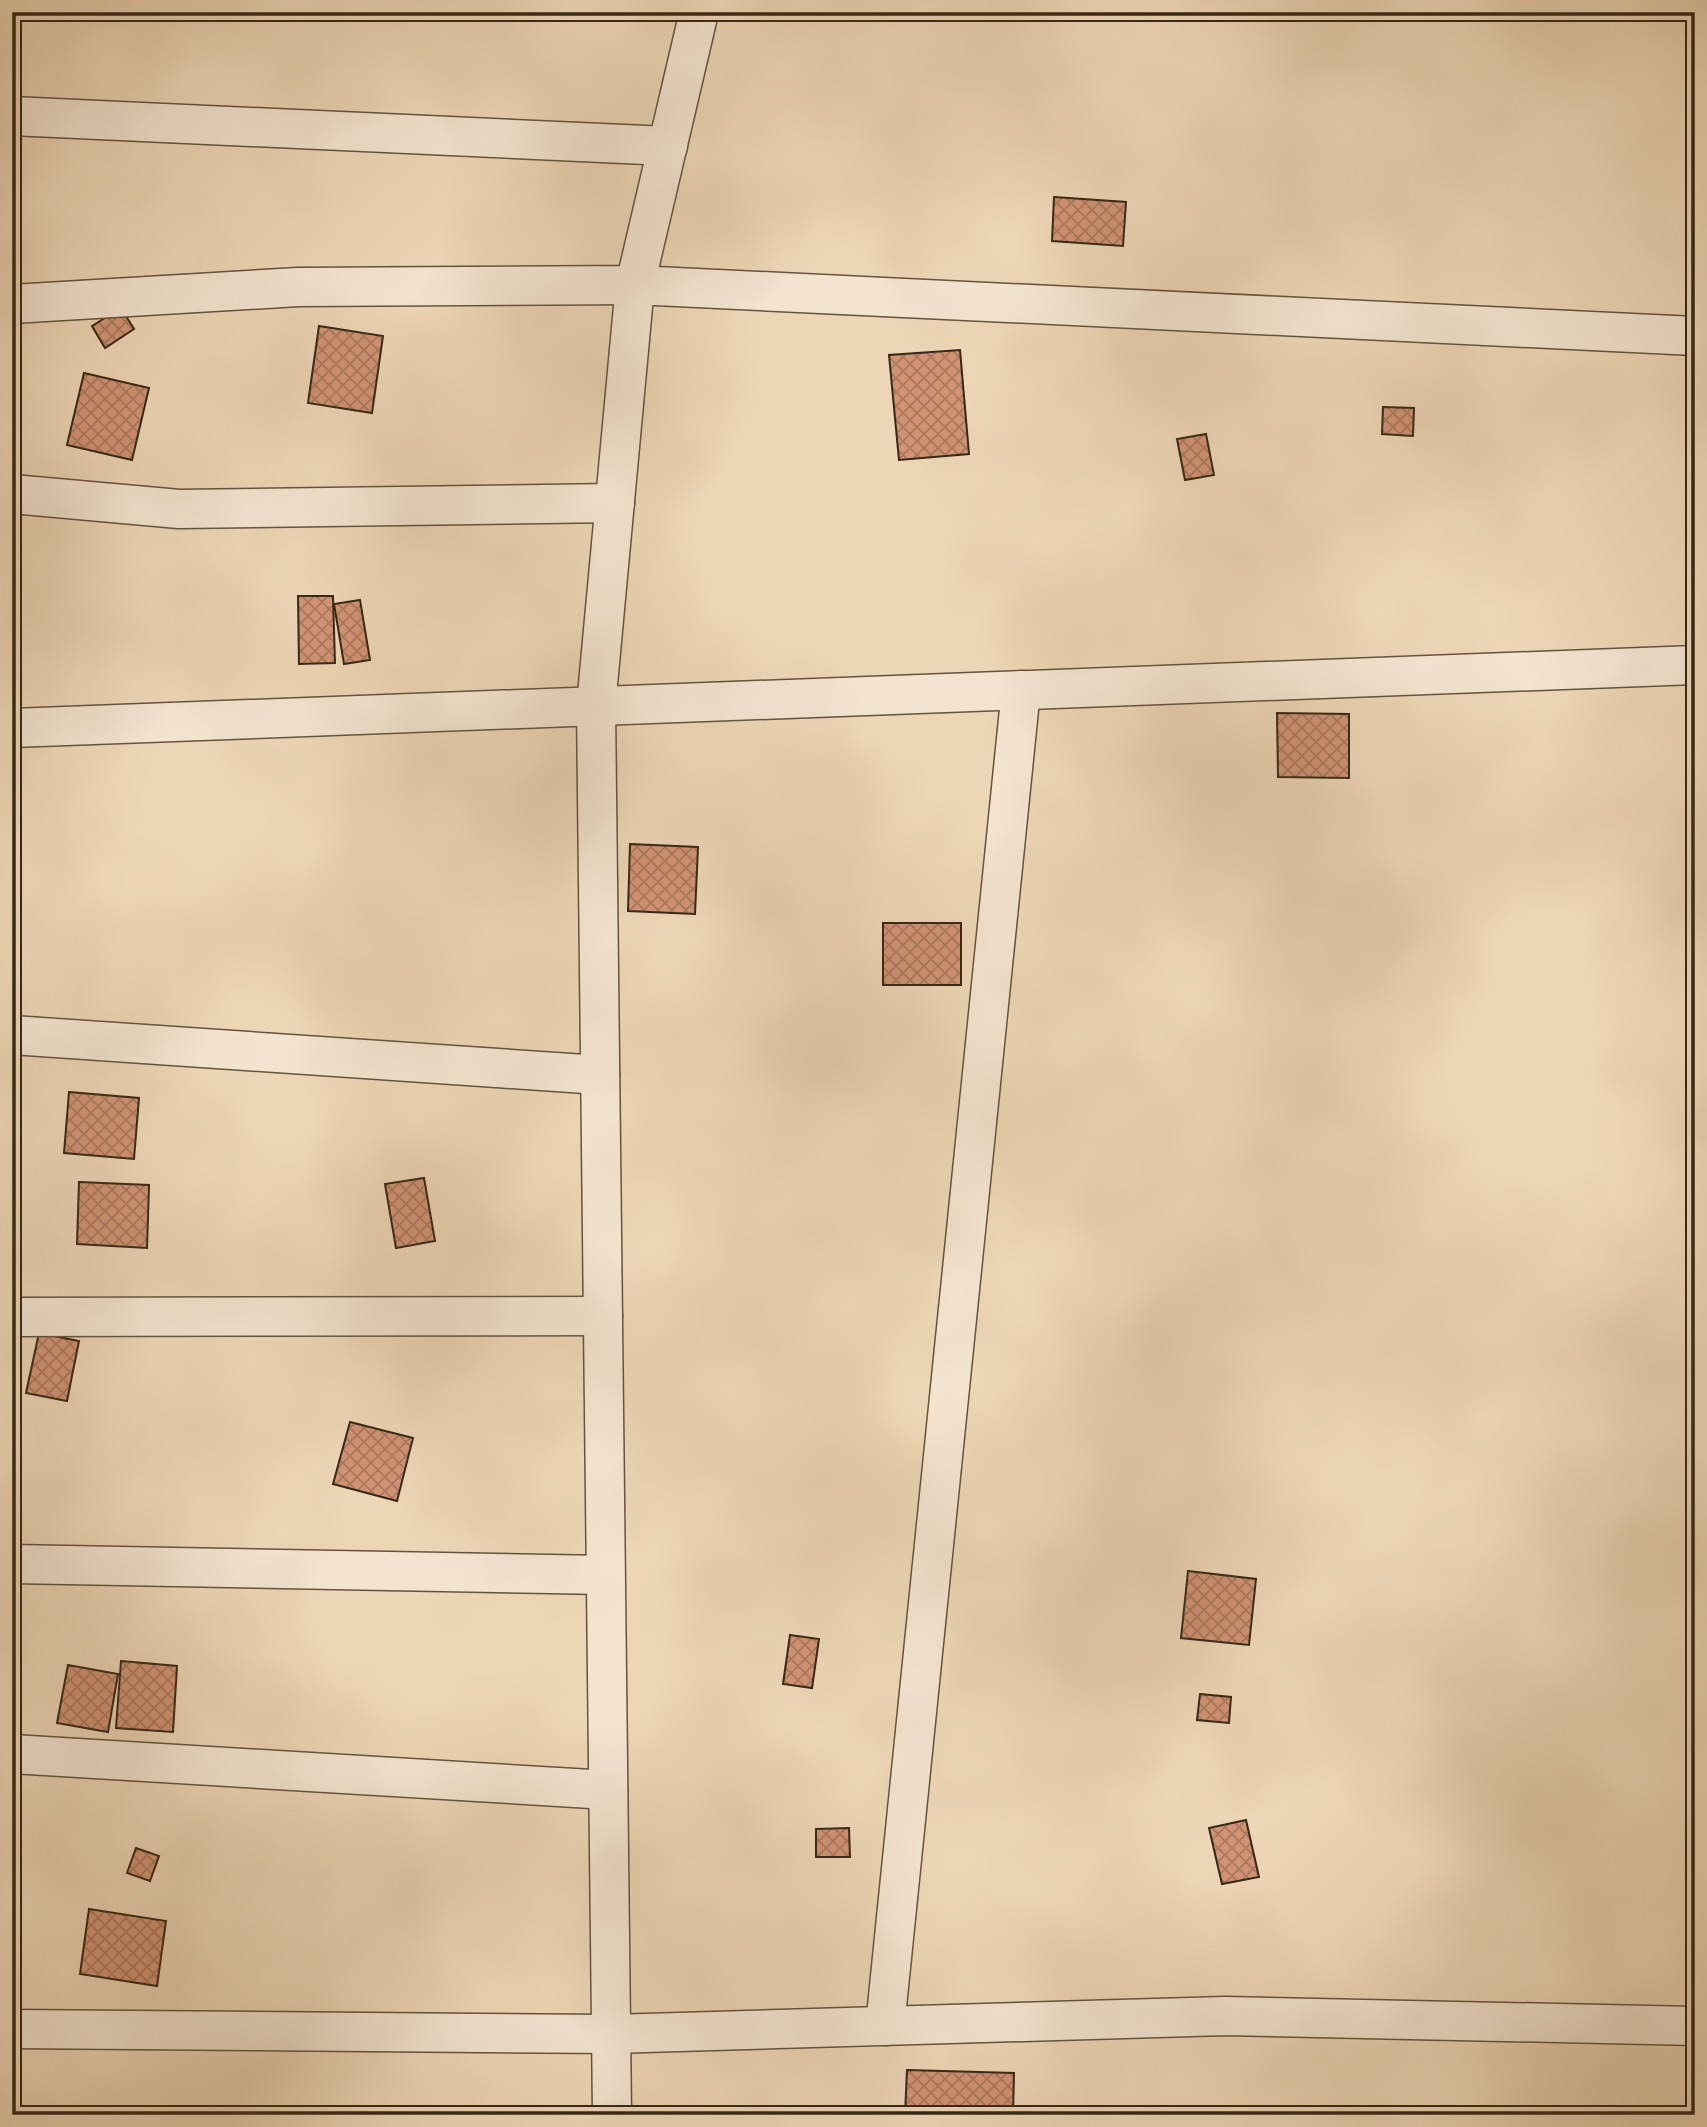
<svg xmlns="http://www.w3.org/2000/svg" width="1707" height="2127" viewBox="0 0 1707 2127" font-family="'IM FELL French Canon',serif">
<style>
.building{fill:url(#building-cross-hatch);stroke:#352816;stroke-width:2}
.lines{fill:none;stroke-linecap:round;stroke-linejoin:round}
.minor-casing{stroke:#63543e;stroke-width:41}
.minor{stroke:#f3e4d0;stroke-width:38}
</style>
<defs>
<pattern id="building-cross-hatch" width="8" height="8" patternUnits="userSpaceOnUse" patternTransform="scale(1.75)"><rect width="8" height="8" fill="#d19374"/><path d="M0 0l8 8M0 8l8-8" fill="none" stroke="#aa785e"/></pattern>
</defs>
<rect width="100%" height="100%" fill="#edd6b6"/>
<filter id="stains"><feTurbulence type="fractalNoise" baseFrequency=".00286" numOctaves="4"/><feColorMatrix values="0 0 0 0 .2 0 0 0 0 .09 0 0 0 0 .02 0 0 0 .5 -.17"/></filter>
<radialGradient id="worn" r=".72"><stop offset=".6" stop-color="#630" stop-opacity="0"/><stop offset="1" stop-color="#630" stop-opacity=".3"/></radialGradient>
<g class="building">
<path d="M12 156H15L12 210Z"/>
<path d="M1054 197 1126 202 1123 246 1052 241Z"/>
<path d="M121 308 134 329 105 348 92 326Z"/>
<path d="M319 326 383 336 372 413 308 403Z"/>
<path d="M960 350 969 454 899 460 889 355Z"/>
<path d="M84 373 149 388 132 460 67 445Z"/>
<path d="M1383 407 1414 408 1413 436 1382 434Z"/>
<path d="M1206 434 1214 475 1185 480 1177 439Z"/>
<path d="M298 596H333L335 663 299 664Z"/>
<path d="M360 600 370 660 344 664 334 604Z"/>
<path d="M1277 713 1349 714V778L1278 777Z"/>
<path d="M630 844 698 847 695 914 628 911Z"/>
<rect x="883" y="923" width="78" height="62"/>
<path d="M69 1092 139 1098 134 1159 64 1153Z"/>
<path d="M424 1178 435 1241 396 1248 385 1184Z"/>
<path d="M79 1182 149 1185 147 1248 77 1244Z"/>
<path d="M39 1333 79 1341 67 1401 26 1393Z"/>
<path d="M350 1422 413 1438 397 1501 333 1484Z"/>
<path d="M1188 1571 1256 1579 1249 1645 1181 1638Z"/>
<path d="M790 1635 819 1639 812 1688 783 1684Z"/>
<path d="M121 1661 177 1666 173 1732 116 1728Z"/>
<path d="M68 1665 118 1674 108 1732 57 1723Z"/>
<path d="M1200 1694 1231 1697 1229 1723 1197 1720Z"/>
<path d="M1246 1820 1259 1877 1222 1884 1209 1828Z"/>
<path d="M849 1828 850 1857H816V1829Z"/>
<path d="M136 1848 159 1856 150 1881 127 1873Z"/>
<path d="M89 1909 166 1921 157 1986 80 1974Z"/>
<path d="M907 2070 1014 2073 1013 2115H905Z"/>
</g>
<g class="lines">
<g class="minor-casing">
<g id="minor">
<path d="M12 116 668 146"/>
<path d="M12 304 298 287 635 285 699 12"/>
<path d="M12 494 179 509 615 503"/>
<path d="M12 728 1695 665"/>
<path d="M12 1035 600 1075"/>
<path d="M12 1317 603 1316"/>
<path d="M12 1564 605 1575"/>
<path d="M12 1754 608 1790"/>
<path d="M885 2026 1021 690"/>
<path d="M12 2029 611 2034 1225 2016 1695 2026"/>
<path d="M612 2115 596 706 635 285 1695 336"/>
</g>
</g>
<use href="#minor" class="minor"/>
</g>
<rect width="1707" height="2127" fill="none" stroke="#edd6b6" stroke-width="42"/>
<rect x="14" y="14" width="1679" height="2099" fill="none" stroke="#352816" stroke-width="3.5"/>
<rect x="21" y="21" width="1665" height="2085" fill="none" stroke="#352816" stroke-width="2"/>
<rect width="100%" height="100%" filter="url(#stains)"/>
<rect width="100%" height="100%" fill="url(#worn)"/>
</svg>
